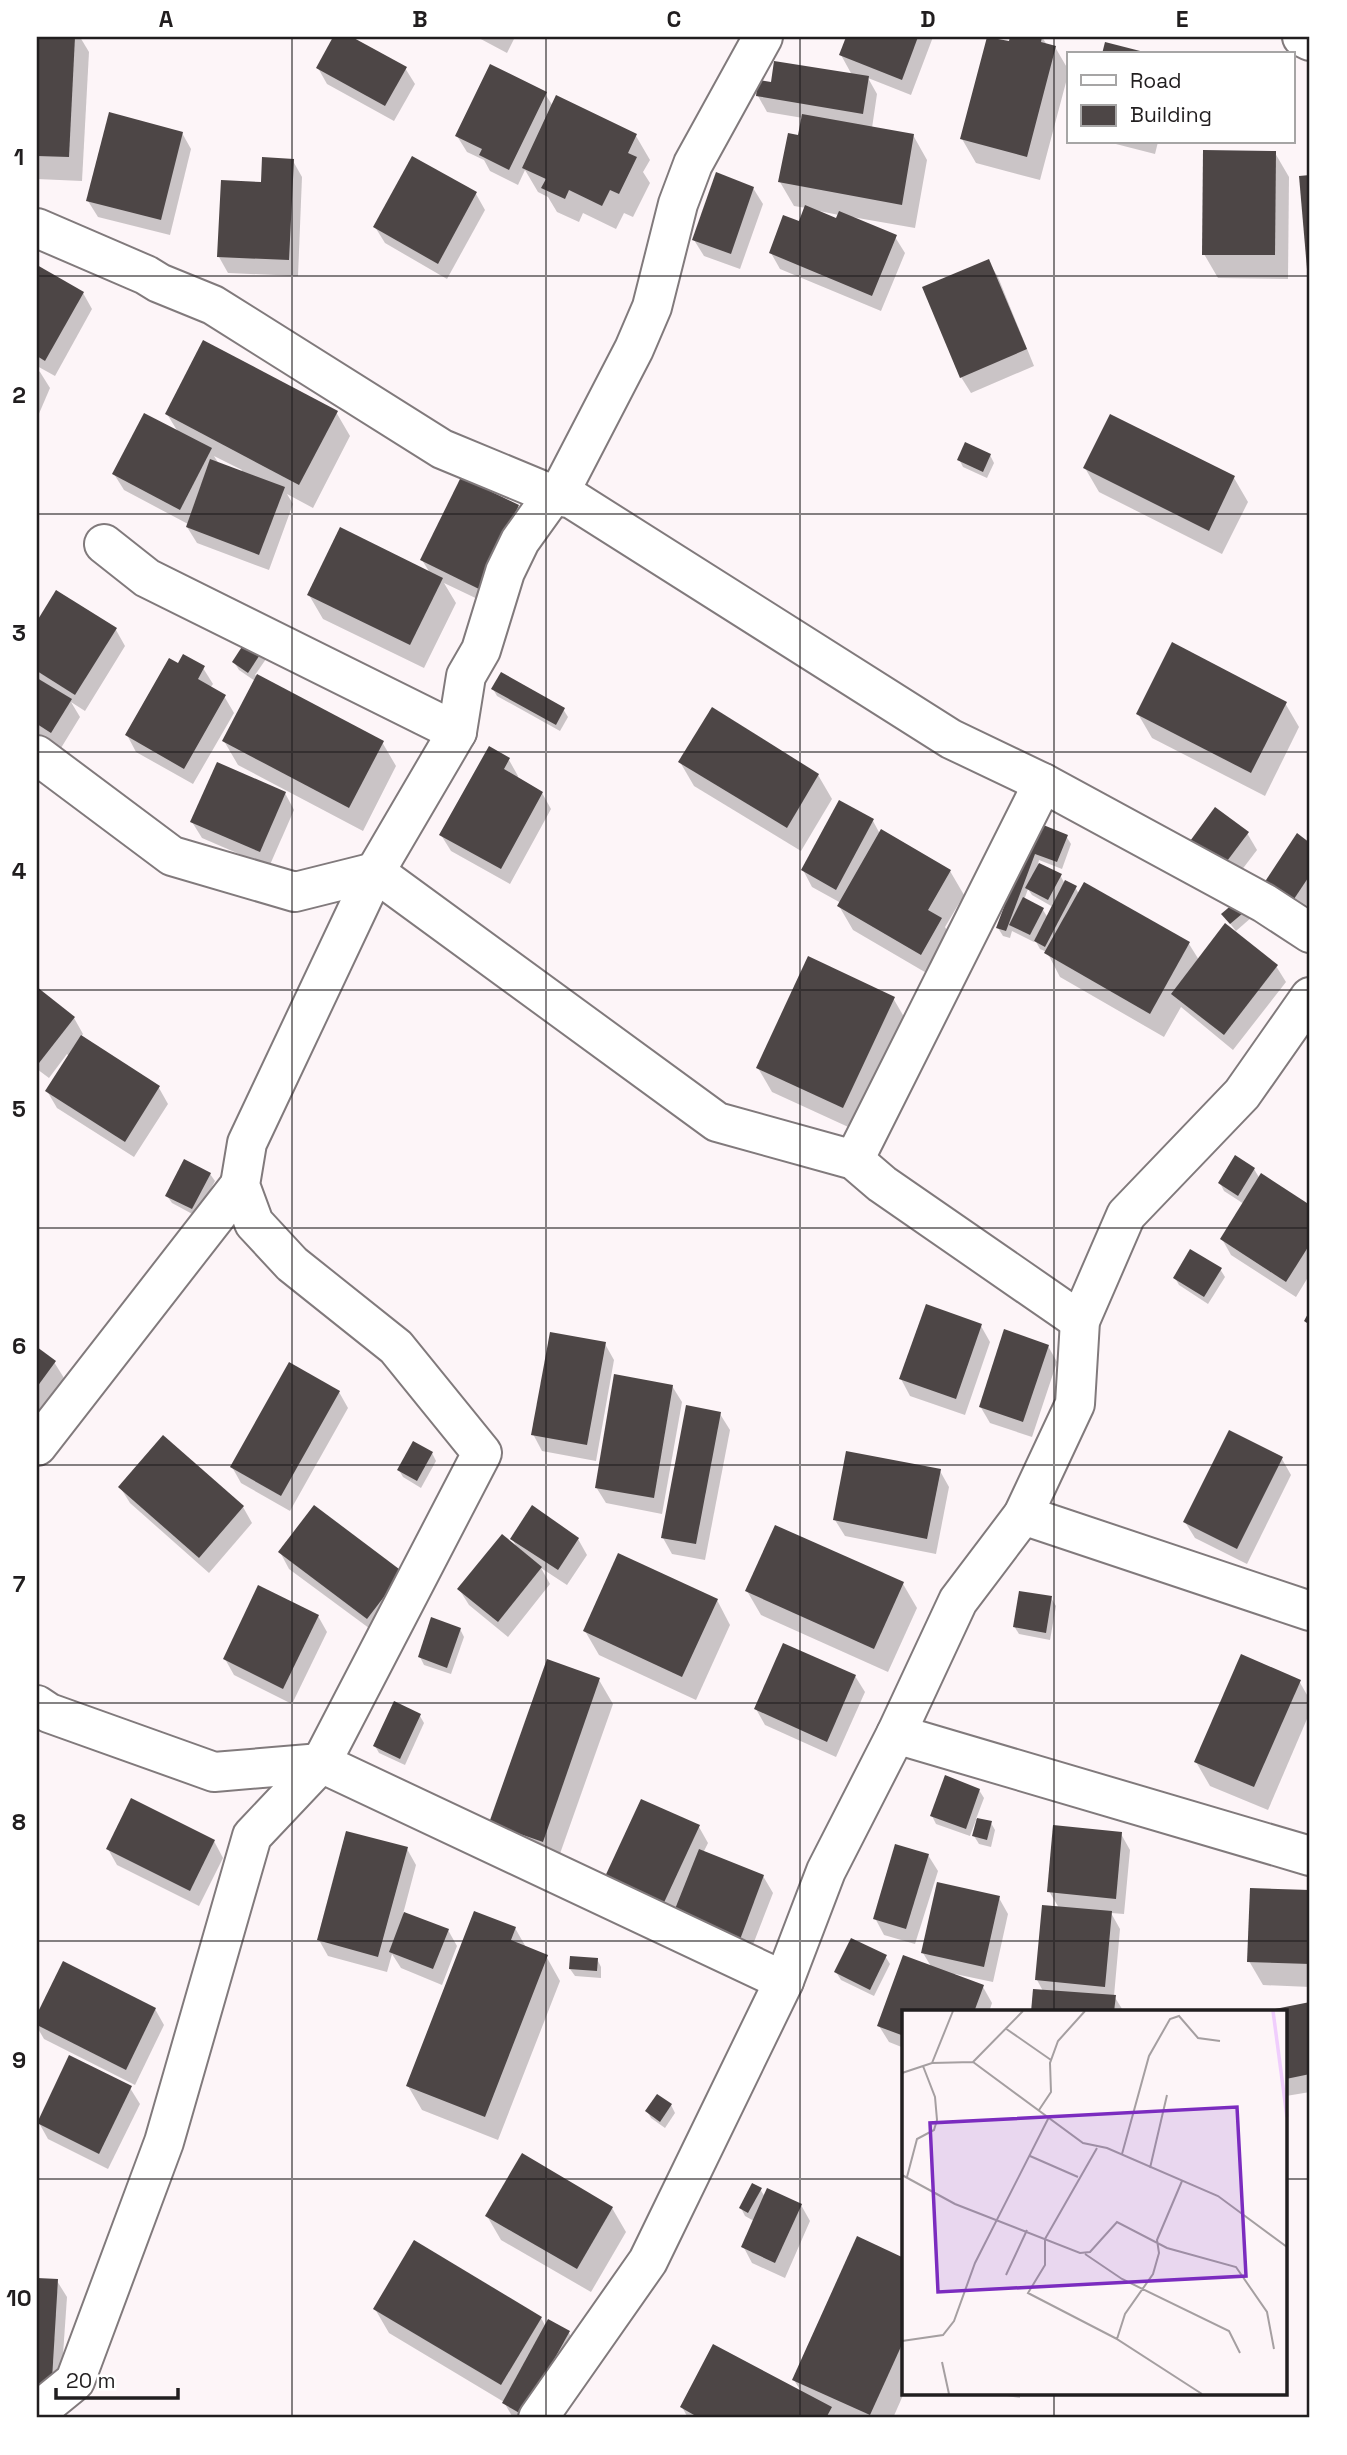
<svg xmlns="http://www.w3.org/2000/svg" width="1347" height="2455" viewBox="0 0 1347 2455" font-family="'Space Grotesk',sans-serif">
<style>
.shadow{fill:#0003;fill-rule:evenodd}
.building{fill:#4d4646}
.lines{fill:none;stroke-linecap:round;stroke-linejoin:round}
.minor-casing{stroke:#817a7c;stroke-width:42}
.minor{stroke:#fff;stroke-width:38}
.grid{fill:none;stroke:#211e1f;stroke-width:2;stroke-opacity:0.55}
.inset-river{fill:none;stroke:#f0cefd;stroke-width:3.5}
.inset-road{fill:none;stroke:#a59fa1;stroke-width:2}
.view{fill:#7b2cbf;fill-opacity:0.15;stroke:#7b2cbf;stroke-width:3.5}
.inset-edge{fill:none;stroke:#211e1f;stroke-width:3.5}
.neatline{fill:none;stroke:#211e1f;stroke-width:2.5}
.grid-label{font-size:23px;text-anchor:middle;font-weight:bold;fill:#211e1f}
</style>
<rect width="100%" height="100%" fill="#fdf5f8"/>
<g class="shadow">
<path d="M37 37H80L89 52 82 181 37 179Z"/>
<path d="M335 37H348L405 68 415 84 394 121 327 84 318 68Z"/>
<path d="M477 37H515L507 53Z"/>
<path d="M848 37H933L911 95 868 78 877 94 872 128 913 135 927 160 915 228 852 217 895 237 905 253 881 311 780 269 771 253 800 224 806 208 794 206 780 182 799 137 803 118 767 112 758 96 772 84 852 75 841 55ZM819 211 839 215 837 220Z"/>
<path d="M1011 37H1042L1047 45 1055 47 1069 71 1040 180 976 163 962 139Z"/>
<path d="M545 94 553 106 636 136 650 160 643 172 650 183 633 217 624 213 616 229 583 213 579 222 557 212 548 197 538 192 525 170 518 185 490 171 484 160 467 152 457 136Z"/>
<path d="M182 133 191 149 170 235 98 217 88 201Z"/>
<path d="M1108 142H1158L1155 154Z"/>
<path d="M1275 153 1289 177 1288 279 1218 278 1204 254Z"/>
<path d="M293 161 302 177 298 276 228 273 219 257 263 184Z"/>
<path d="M753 188 763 204 740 269 704 256 694 240Z"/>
<path d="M476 194 485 210 447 279 385 243 375 227Z"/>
<path d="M988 261 998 277 1034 366 971 393 961 377Z"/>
<path d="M37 267 83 293 92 309 55 376 37 366Z"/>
<path d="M37 370 40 372 50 388 38 416Z"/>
<path d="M336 412 350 436 313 508 287 494 293 504 269 570 197 543 187 527 188 524 124 490 114 474 178 432 167 414ZM214 456 242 470 241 472 219 464Z"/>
<path d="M990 455 994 463 987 478 963 467 959 459Z"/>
<path d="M1085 468 1234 478 1248 502 1222 554 1099 492Z"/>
<path d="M518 506 527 523 488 604 444 583 456 603 424 668 323 619 309 595 430 573 422 560Z"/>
<path d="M56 592 116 630 125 646 85 711 71 702 80 717 61 748 37 733V624Z"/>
<path d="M261 651 266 659 255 675 382 742 396 766 363 831 238 765 224 741 255 681 239 670 234 662Z"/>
<path d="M178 665 203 668 213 684 210 688 224 696 234 713 193 784 136 752 127 735Z"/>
<path d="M493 689 563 709 568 717 560 731 497 696Z"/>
<path d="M1285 703 1299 727 1265 796 1152 738 1138 714Z"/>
<path d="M509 760 518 776 517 779 542 793 551 809 510 884 451 851 441 835Z"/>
<path d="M680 762 818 775 832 799 801 851 694 786Z"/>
<path d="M285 793 294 810 269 867 202 838 192 822Z"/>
<path d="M873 821 880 834 950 871 964 895 945 927 954 943 935 978 853 930 839 906 841 903 812 887 803 870Z"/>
<path d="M1037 825 1066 836 1071 844 1062 869 1039 860 1038 864 1060 875 1065 884 1075 887 1079 894 1085 884 1189 944 1199 960 1276 966 1286 982 1233 1050 1181 1007 1164 1037 1060 977 1047 952 1040 949 1035 940 1034 942 1012 931 1010 938 1003 936 998 928ZM1028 889 1032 895 1053 907 1048 918 1043 910 1024 900Z"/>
<path d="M1247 833 1257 850 1228 888 1197 864Z"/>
<path d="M1297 836 1310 845V904L1301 917 1276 899Z"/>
<path d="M1248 909 1252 917 1236 931 1228 921Z"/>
<path d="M37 989 74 1018 83 1034 81 1037 159 1088 168 1104 134 1157 57 1108 47 1091 69 1056 67 1054 49 1078 37 1069Z"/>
<path d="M893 998 907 1022 857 1131 772 1092 758 1068Z"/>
<path d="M1254 1169 1260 1179 1262 1176 1310 1208V1274L1296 1297 1231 1255 1222 1239 1244 1204 1224 1191 1220 1183Z"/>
<path d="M210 1174 215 1181 196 1216 172 1203 167 1196Z"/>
<path d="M1220 1269 1225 1277 1208 1304 1179 1285 1175 1278Z"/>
<path d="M981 1326 990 1342 965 1415 910 1396 901 1379Z"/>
<path d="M605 1344 614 1360 596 1461 542 1451 533 1434Z"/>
<path d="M1048 1346 1057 1362 1032 1437 990 1423 980 1406Z"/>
<path d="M37 1349 54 1362 64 1378 37 1415Z"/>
<path d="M672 1386 682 1402 662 1514 606 1503 596 1487Z"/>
<path d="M339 1392 348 1408 290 1511 241 1483 232 1467Z"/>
<path d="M720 1414 730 1430 705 1560 672 1554 663 1538Z"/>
<path d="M432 1453 436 1461 421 1488 403 1477 399 1470Z"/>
<path d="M1282 1459 1291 1475 1247 1564 1195 1538 1185 1522Z"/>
<path d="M940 1471 949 1487 936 1554 845 1536 835 1520Z"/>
<path d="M120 1487 243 1507 252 1523 209 1573 130 1503Z"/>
<path d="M512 1539H578L587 1555 567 1585 541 1568 550 1584 508 1637 469 1605 459 1589 518 1549Z"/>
<path d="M280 1552 401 1573 377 1634 289 1569Z"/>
<path d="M903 1584 917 1608 888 1672 761 1615 747 1591Z"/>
<path d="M1051 1598 1056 1606 1050 1640 1019 1634 1014 1626Z"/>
<path d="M717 1600 730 1625 696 1700 599 1655 585 1631Z"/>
<path d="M318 1616 327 1632 292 1704 234 1675 225 1659Z"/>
<path d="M460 1629 464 1637 451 1674 424 1665 420 1657Z"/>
<path d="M855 1676 865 1692 836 1757 765 1725 756 1709Z"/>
<path d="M599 1680 613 1704 556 1865 491 1823Z"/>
<path d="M1299 1681 1310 1700V1712L1268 1810 1210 1786 1196 1762Z"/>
<path d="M420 1716 424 1723 405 1765 379 1753 375 1746Z"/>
<path d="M979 1790 984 1798 976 1819 991 1823 995 1830 991 1847 979 1844 974 1836 978 1821 976 1820 970 1836 936 1824 932 1816Z"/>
<path d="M699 1827 708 1843 703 1853 763 1876 773 1893 747 1960 614 1899Z"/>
<path d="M1121 1834 1130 1850 1124 1914 1111 1913 1120 1929 1114 1996 1124 2012H1033L1035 1990 1043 1991 1037 1980 1059 1908 1049 1891Z"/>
<path d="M214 1841 223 1858 199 1906 117 1865 108 1849Z"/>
<path d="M407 1849 416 1865 403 1914 448 1930 457 1946 442 1985 401 1968 392 1954 387 1972 328 1956 319 1940Z"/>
<path d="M928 1855 938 1871 915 1944 884 1935 875 1918Z"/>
<path d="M1251 1890 1310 1892V1987L1263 1985 1249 1961Z"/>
<path d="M999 1898 1008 1914 993 1982 955 1974 954 1976 983 1987 992 2003 989 2012H904V2048L889 2042 879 2026 932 1968 923 1953Z"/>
<path d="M515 1928 527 1949 546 1956 560 1981 498 2140 422 2110 408 2086Z"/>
<path d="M885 1956 890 1964 874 1996 841 1980 836 1972Z"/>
<path d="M597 1959 601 1967V1978L575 1976 570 1969Z"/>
<path d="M64 1963 155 2009 164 2025 135 2085 44 2039 37 2027V2018Z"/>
<path d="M1310 2004V2092L1286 2096V2012H1267Z"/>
<path d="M130 2088 140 2104 108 2169 48 2139 39 2123Z"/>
<path d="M671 2105 675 2113 665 2128 651 2118 647 2111Z"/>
<path d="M760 2189 765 2197 801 2205 810 2221 785 2278 752 2263 743 2246 754 2221 745 2216 741 2208Z"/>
<path d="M612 2208 626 2232 591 2292 501 2240 487 2216Z"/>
<path d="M858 2239 904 2260V2393L893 2418H839L835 2416 836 2418H688L682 2407 802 2393 794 2380Z"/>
<path d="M37 2280 57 2281 67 2297 59 2412 37 2410Z"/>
<path d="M375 2309 541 2318 546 2327 569 2333 578 2349 539 2418H513L504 2402 389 2333Z"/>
<path d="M994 2394H1020V2398Z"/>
</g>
<g class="building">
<path d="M37 37H75L69 157 37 156Z"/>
<path d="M333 37H352L407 67 385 106 316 68Z"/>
<path d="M846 37H918L902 80 839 55Z"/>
<path d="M987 37 1009 41 1010 37H1042L1041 42 1056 46 1027 157 960 139Z"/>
<path d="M1105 42 1148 53V54H1102Z"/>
<path d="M774 61 869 76 863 114 756 96 758 80 771 82Z"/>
<path d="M490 64 547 92 509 170 479 155 482 149 455 136Z"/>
<path d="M556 95 637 134 628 153 637 157 619 194 610 190 602 206 569 190 565 199 541 188 546 179 522 168Z"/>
<path d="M109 112 183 132 161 220 86 201Z"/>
<path d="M802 114 914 134 902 205 778 182 788 133 798 135Z"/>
<path d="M1203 150 1276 151 1275 255H1202Z"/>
<path d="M412 156 477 192 438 264 373 227Z"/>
<path d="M262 157 294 159 289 260 217 257 221 180 261 182Z"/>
<path d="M716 172 754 187 731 254 692 240Z"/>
<path d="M1310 175V269H1307L1299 176Z"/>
<path d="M805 205 836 218 839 211 897 235 872 296 769 253 783 215 799 221Z"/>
<path d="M989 259 1027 349 960 378 922 287Z"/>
<path d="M37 265 84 292 45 361 37 356Z"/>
<path d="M203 340 338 411 299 485 165 414Z"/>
<path d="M144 413 212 448 180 510 112 474Z"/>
<path d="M1110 414 1235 476 1209 531 1083 468Z"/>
<path d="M965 442 991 454 983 472 957 460Z"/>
<path d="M210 459 285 487 259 555 186 527Z"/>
<path d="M461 477 519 505 479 589 420 560Z"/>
<path d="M340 527 443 578 410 645 307 595Z"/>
<path d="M56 590 117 628 75 695 37 671V621Z"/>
<path d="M247 639 263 650 248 673 232 662Z"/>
<path d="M1172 642 1287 702 1251 773 1136 714Z"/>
<path d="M183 654 205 666 198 679 226 695 184 769 125 735 169 658 178 663Z"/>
<path d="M501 672 565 708 556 725 491 689Z"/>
<path d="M257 674 384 741 349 808 222 741Z"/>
<path d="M37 678 72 699 51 733 37 724Z"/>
<path d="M712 707 819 774 787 828 678 762Z"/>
<path d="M489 746 510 758 504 769 543 792 501 869 439 835Z"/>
<path d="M217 762 286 792 260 852 190 822Z"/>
<path d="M839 800 874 819 836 890 801 870Z"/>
<path d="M1215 807 1249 832 1218 873 1185 848Z"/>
<path d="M1036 822 1068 835 1057 862 1035 854 1006 931 996 928Z"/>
<path d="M881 829 951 870 928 910 942 918 921 955 837 906Z"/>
<path d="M1297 833 1310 843V875L1292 902 1264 883Z"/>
<path d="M1039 863 1062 874 1048 900 1025 888Z"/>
<path d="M1065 880 1077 886 1045 947 1034 941Z"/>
<path d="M1084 882 1190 942 1150 1014 1044 953Z"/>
<path d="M1023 897 1044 908 1030 935 1009 925Z"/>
<path d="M1240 898 1249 908 1230 924 1221 914Z"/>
<path d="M1225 923 1278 965 1224 1035 1171 994Z"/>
<path d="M808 956 895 997 843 1108 756 1068Z"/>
<path d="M37 987 75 1017 39 1063 37 1061Z"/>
<path d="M81 1035 160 1086 125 1142 45 1091Z"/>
<path d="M1235 1155 1255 1168 1238 1196 1218 1183Z"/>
<path d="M184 1159 211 1173 192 1209 165 1196Z"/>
<path d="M1261 1173 1310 1205V1244L1286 1282 1220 1239Z"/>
<path d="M1190 1249 1222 1268 1204 1297 1173 1278Z"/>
<path d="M926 1304 982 1324 956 1399 899 1379Z"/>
<path d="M1310 1310V1325L1304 1321Z"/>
<path d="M1004 1329 1049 1345 1023 1422 979 1407Z"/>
<path d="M550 1332 606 1342 587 1445 531 1435Z"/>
<path d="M37 1347 56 1361 37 1387Z"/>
<path d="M289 1362 340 1391 281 1496 230 1467Z"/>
<path d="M614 1374 673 1385 654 1498 595 1488Z"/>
<path d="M686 1405 721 1412 696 1544 661 1538Z"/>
<path d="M1229 1430 1283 1457 1237 1549 1183 1522Z"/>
<path d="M163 1435 244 1506 199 1558 118 1487Z"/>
<path d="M413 1441 433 1452 417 1481 397 1470Z"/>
<path d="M846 1451 941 1469 927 1539 833 1520Z"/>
<path d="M314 1505 403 1572 367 1619 278 1552Z"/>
<path d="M532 1505 579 1538 558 1570 510 1539Z"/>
<path d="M775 1525 904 1582 874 1649 745 1591Z"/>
<path d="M502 1534 542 1567 498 1622 457 1589Z"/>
<path d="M618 1553 718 1599 682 1677 583 1631Z"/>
<path d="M258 1585 319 1615 283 1689 223 1659Z"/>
<path d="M1019 1591 1052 1596 1046 1633 1013 1627Z"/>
<path d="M431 1617 461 1628 447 1668 418 1657Z"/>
<path d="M783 1643 856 1675 827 1742 754 1709Z"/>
<path d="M1241 1654 1301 1680 1254 1787 1194 1762Z"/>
<path d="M547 1659 600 1678 543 1842 489 1823Z"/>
<path d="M394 1701 421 1714 400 1759 373 1746Z"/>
<path d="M945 1775 980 1789 966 1829 930 1816Z"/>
<path d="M131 1798 215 1840 190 1891 106 1849Z"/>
<path d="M641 1799 700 1825 661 1909 602 1883Z"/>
<path d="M977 1818 992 1821 987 1840 972 1836Z"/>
<path d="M1053 1825 1122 1832 1116 1899 1047 1892Z"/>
<path d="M346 1831 408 1847 378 1957 317 1940Z"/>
<path d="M895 1844 929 1854 906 1929 873 1919Z"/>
<path d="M699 1849 764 1875 738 1945 671 1919Z"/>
<path d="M937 1882 1000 1896 984 1967 921 1953Z"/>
<path d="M1250 1888 1310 1890V1964L1247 1962Z"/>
<path d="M1042 1905 1112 1911 1105 1987 1035 1980Z"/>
<path d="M474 1911 516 1927 511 1940 548 1955 485 2117 406 2086Z"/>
<path d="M404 1912 449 1929 433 1969 389 1952Z"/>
<path d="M851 1938 887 1955 870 1990 834 1972Z"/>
<path d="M903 1955 984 1985 974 2012H904V2036L877 2026Z"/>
<path d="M570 1956 598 1958 597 1971 569 1969Z"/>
<path d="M63 1961 156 2008 126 2070 37 2025V2014Z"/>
<path d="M1033 1989 1116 1995 1114 2012H1031Z"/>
<path d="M1310 2002V2074L1286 2079V2012L1265 2011Z"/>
<path d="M69 2055 132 2086 99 2154 37 2123Z"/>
<path d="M657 2094 672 2104 660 2122 645 2111Z"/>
<path d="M522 2153 613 2207 577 2269 485 2216Z"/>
<path d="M752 2183 762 2188 748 2213 739 2208Z"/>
<path d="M767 2188 802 2204 775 2263 741 2247Z"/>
<path d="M857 2236 904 2258V2340L870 2415 792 2380Z"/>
<path d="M414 2240 542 2317 501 2385 373 2309Z"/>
<path d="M37 2278 58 2279 51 2396 37 2395Z"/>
<path d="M548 2319 570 2331 523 2415 502 2403Z"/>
<path d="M713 2344 832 2407 826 2418H692L694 2415 680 2407Z"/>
</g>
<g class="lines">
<g class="minor-casing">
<g id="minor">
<path d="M1302 37 1310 41"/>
<path d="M37 228 146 275 159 283 213 305 442 449 553 495 572 499 951 739 1043 783 1264 903 1310 933"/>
<path d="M104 544 147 578 457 732"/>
<path d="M37 755 172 856 295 892 375 872 717 1122 854 1160 882 1184 1080 1321"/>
<path d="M854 1160 1043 783"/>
<path d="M37 1446 240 1185"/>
<path d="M1023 1515 1310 1611"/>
<path d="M37 1705 49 1713 214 1772 321 1763 784 1981"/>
<path d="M896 1734 1310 1856"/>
<path d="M37 2412 75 2381 164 2142 252 1836 321 1763 482 1453 396 1347 292 1264 254 1223 240 1185 247 1143 375 872 457 732 466 676 481 650 505 572 520 541 553 495 564 484 634 349 652 307 678 204 693 164 763 37"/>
<path d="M538 2418 648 2261 784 1981 826 1871 896 1734 958 1601 1023 1515 1075 1404 1080 1321 1126 1215 1242 1094 1310 997"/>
</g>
</g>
<use href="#minor" class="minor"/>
</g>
<path class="grid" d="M292 37V2418M546 37V2418M800 37V2418M1054 37V2012M37 276H1310M37 514H1310M37 752H1310M37 990H1310M37 1228H1310M37 1465H1310M37 1703H1310M37 1941H1310M37 2179H904M1286 2179H1310M1054 2394V2418"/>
<g transform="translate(902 2010)">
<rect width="385" height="385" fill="#fdf5f8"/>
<path class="inset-river" d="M371 1 385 107"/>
<path class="inset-road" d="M103 18 149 50M71 52 121 1M30 53 51 1M0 63 30 53 71 52 181 133 205 138 316 186 385 237M137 100 149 82 148 53 156 31 183 1M195 138 143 229V255L126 283 215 329M220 144 247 46 268 9 277 6 296 28 318 31M128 146 176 167M248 158 265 85M0 165 53 194 178 243 188 242 215 212 265 238 334 257 365 302 372 339M5 167 15 129 32 120 35 110 33 87 21 56M280 171 255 230 257 243 251 264 223 304 215 329 300 384M183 244 220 269 327 321 338 343M104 265 125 220M0 331 41 325 52 311 73 253 147 107M40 352 47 384"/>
<path class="view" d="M335 97 344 266 36 282 28 113Z"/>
<rect width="385" height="385" class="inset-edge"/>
</g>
<rect width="1347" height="2455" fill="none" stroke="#ffffff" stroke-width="77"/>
<rect x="1067" y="52" width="228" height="91" fill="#ffffff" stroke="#a6a5a5" stroke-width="2"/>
<rect x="1081" y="75" width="35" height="10" fill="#ffffff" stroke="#a6a5a5" stroke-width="2"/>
<text x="1130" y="88" font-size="21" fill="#211e1f">Road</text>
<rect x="1081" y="105" width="35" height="21" fill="#4d4646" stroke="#a6a5a5" stroke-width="2"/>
<text x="1130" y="122" font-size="21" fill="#211e1f">Building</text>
<path d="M56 2388v10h122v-10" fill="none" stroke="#211e1f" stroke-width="3.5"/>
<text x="66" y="2388" font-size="21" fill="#211e1f" stroke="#ffffff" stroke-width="5" paint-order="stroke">20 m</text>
<rect x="38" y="38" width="1270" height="2378" class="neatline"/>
<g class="grid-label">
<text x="166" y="27">A</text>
<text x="420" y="27">B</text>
<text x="674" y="27">C</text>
<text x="928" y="27">D</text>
<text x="1182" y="27">E</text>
<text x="19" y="165">1</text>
<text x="19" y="403">2</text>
<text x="19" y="641">3</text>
<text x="19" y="879">4</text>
<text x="19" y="1117">5</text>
<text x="19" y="1354">6</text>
<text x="19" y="1592">7</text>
<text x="19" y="1830">8</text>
<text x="19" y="2068">9</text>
<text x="19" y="2306">10</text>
</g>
</svg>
